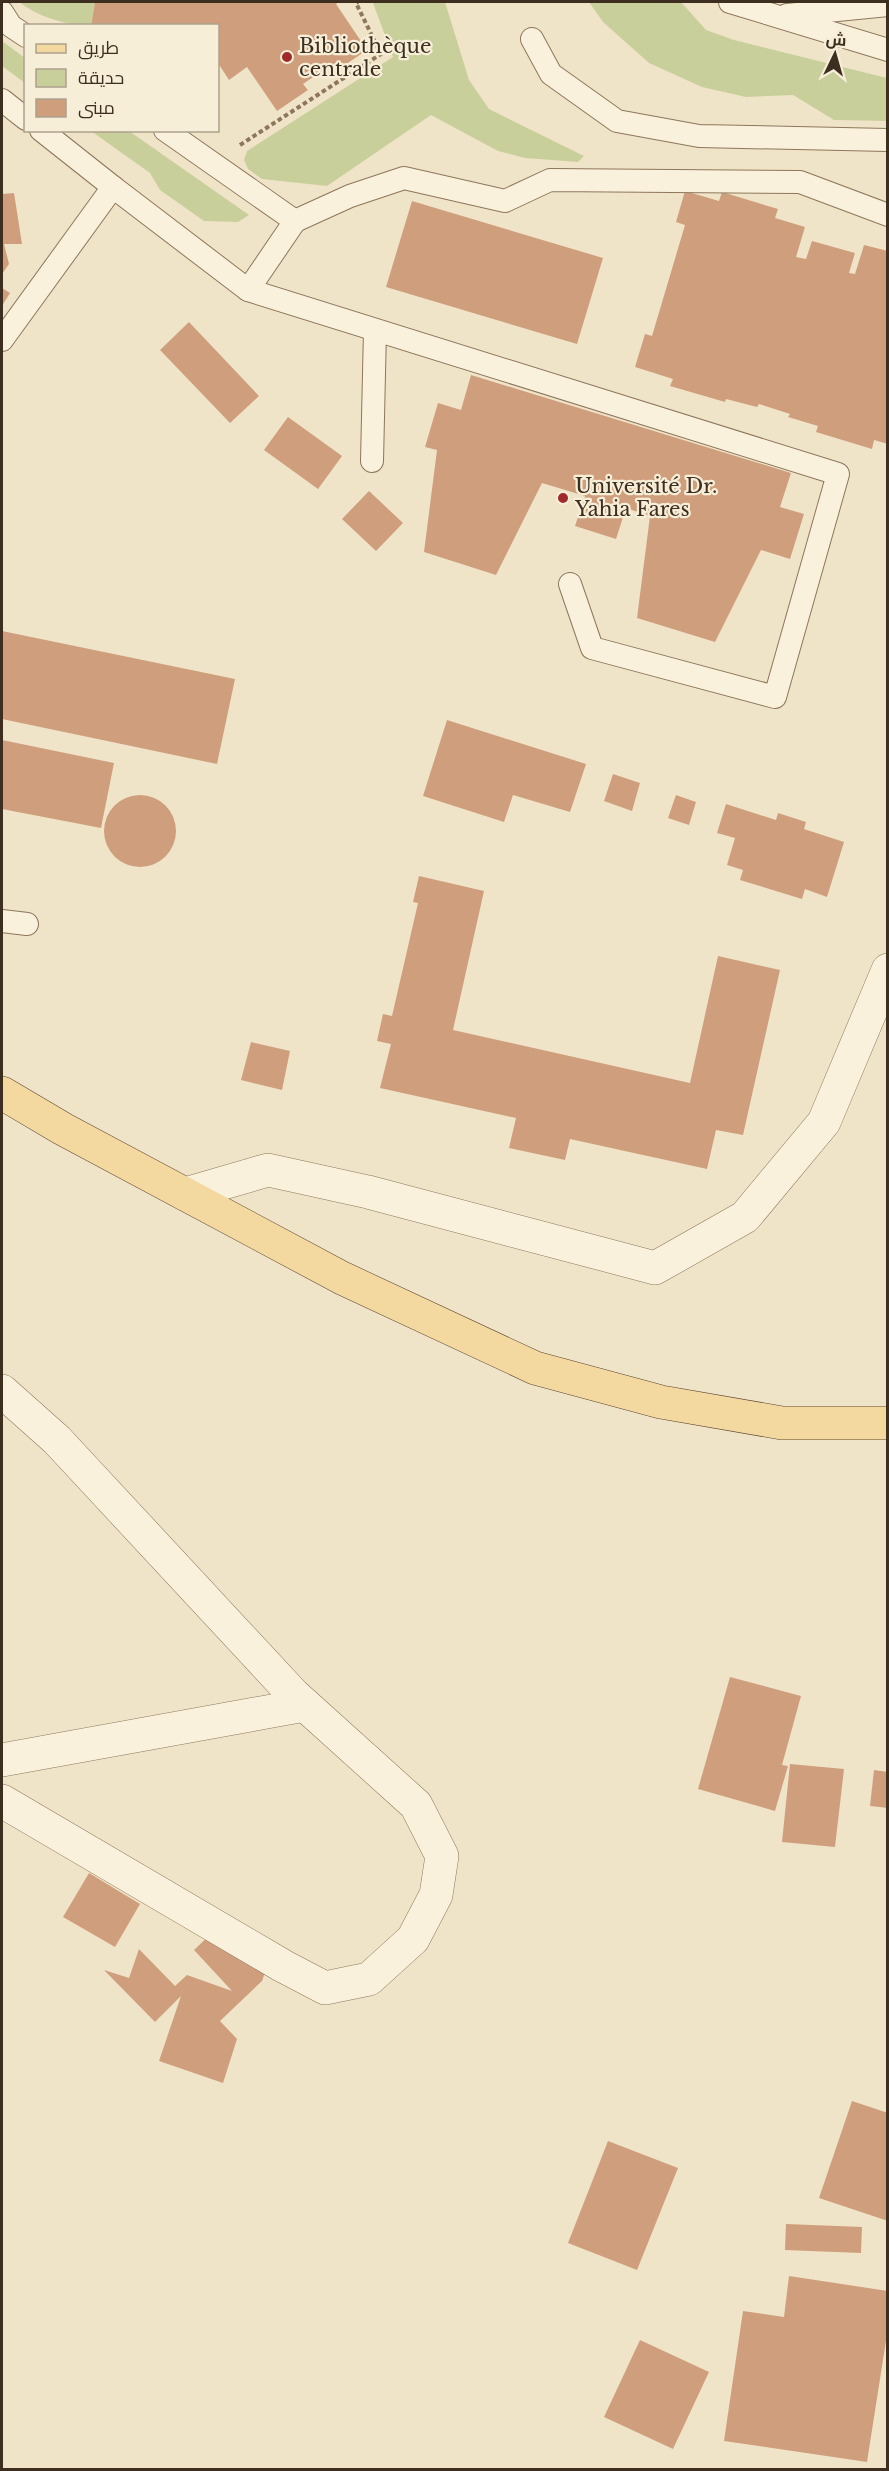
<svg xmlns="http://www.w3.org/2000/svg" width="889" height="2471" viewBox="0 0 889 2471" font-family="'Libre Baskerville',Cairo,serif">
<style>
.green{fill:#c9cf9b}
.building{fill:#cf9f7d}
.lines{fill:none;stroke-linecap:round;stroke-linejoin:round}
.lane-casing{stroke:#8d765c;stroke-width:24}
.street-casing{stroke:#8d765c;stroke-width:34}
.primary-casing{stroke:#5b4430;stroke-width:34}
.path{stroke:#8d765c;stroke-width:4;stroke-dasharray:4.5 3;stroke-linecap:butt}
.lane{stroke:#faf1dc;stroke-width:22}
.street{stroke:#faf1dc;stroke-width:33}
.primary{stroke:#f3d9a0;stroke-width:33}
.poi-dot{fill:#9e2a2b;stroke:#f7eed8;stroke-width:2}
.labels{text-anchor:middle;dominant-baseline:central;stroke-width:4.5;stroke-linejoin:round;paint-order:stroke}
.poi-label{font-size:20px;fill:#3d2e20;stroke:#f7eed8;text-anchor:start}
</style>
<rect width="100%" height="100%" fill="#f0e4c8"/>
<g class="green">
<path d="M19 2H95L91 26C66 25 38 17 19 2Z"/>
<path d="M376 2H445L469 80 489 109 584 156 578 162 525 158 498 151 431 115 327 186 262 179 248 169 244 160 247 151 393 57 373 3Z"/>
<path d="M589 2H681L706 30 734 40 887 78V121L834 120 793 95 746 97 702 87 649 63 603 22Z"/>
<path d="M2 41 25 58V83L2 66Z"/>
<path d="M91 131H129L249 215 238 222 204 221 160 190 150 173Z"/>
</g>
<g class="building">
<path d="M95 2H339L336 4 367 50 336 71 331 65 303 84 308 90 277 111 247 67 229 80 218 63V26H91Z"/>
<path d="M685 191 719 201 722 192 778 209 775 218 805 227 796 257 806 259 812 241 855 253 849 273 855 274 864 245 888 251V444L874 440 872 449 816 432 818 426 788 417 790 414 759 404 757 407 726 399 725 402 670 386 673 379 635 367 645 334 652 336 685 225 676 222Z"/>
<path d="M14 193 22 244H4L9 264 2 274V194Z"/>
<path d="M412 201 603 258 577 344 386 287Z"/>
<path d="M2 288 10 293 2 306Z"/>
<path d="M189 322 259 396 230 423 160 350Z"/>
<path d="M471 375 791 473 780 507 804 514 790 559 761 550 715 642 637 618 650 516 626 508 616 539 575 526 585 496 542 483 496 575 424 552 437 450 425 447 438 403 461 410Z"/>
<path d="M288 417 342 456 318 489 264 450Z"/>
<path d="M369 491 403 523 376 551 342 519Z"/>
<path d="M2 631 235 679 217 764 2 719Z"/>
<path d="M447 720 586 764 570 812 513 795 504 822 423 796Z"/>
<path d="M2 740 114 763 101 828 2 809Z"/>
<path d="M613 774 640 783 632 811 604 801Z"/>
<circle cx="140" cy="831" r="36"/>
<path d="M676 795 696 802 689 825 668 818Z"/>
<path d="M726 804 776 820 778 813 806 822 804 829 844 842 827 897 805 889 802 899 740 880 743 870 727 865 735 838 717 833Z"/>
<path d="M419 876 484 891 453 1030 690 1083 718 956 780 970 743 1135 716 1130 707 1169 570 1139 565 1160 509 1148 516 1118 380 1088 391 1044 377 1041 383 1014 392 1016 418 903 413 902Z"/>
<path d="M251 1042 290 1051 282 1090 241 1080Z"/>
<path d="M730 1677 801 1696 782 1765 788 1766 775 1811 698 1789Z"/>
<path d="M790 1764 844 1769 835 1847 782 1842Z"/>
<path d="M874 1770 888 1772V1808L870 1806Z"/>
<path d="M89 1873 140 1904 115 1947 63 1917Z"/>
<path d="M217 1928 269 1961 262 1981 220 2021 237 2039 223 2083 159 2061 181 1996 155 2022 104 1970 129 1978 139 1949 175 1986 187 1975 232 1991 194 1950Z"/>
<path d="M852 2101 888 2113V2221L819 2198Z"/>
<path d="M608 2141 678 2168 637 2270 568 2243Z"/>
<path d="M786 2224 862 2227 861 2253 785 2250Z"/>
<path d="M789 2276 888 2291V2328L867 2462 724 2441 743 2311 784 2317Z"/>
<path d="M640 2340 709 2372 673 2449 604 2417Z"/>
</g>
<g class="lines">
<g class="lane-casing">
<g id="lane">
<path d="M730 2 888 50"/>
<path d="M2 12 11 26 26 36"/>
<path d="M787 15 888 5"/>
<path d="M532 39 551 74 617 121 699 136 888 140"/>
<path d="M2 100 26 119"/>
<path d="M113 187 248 290 295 221 165 130"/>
<path d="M295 221 350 196 404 178 505 201 550 180 800 182 888 215"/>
<path d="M248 290 838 474 775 697 592 648 570 584"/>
<path d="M2 340 113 187 41 130"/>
<path d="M372 461 375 330"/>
<path d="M2 921 27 924"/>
</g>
</g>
<g class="street-casing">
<g id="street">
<path d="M185 1194 268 1170 368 1192 655 1268 745 1217 824 1122 888 970"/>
<path d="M2 1391 57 1440 294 1695 416 1805 442 1856 436 1895 413 1939 369 1979 325 1988 283 1966 2 1801"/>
<path d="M2 1760 305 1705"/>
</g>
</g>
<g class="primary-casing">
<path id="primary" d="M2 1093 63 1129 342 1278 535 1368 661 1402 782 1423H888"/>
</g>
<path class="path" d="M240 145 381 54 356 3 358 2"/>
<use href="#lane" class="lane"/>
<use href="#street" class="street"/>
<use href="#primary" class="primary"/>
</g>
<g class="poi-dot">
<circle cx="287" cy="57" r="6"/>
<circle cx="563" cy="498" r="6"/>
</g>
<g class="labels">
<g class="poi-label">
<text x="299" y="46">Bibliothèque<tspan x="299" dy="23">centrale</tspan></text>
<text x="575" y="486">Université Dr.<tspan x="575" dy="23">Yahia Fares</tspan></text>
</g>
</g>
<rect width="889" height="2471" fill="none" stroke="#3d2e20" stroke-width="6"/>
<rect x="24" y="24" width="195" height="108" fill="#f7eed8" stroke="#ada18e" stroke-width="1.5"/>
<rect x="36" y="44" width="30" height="9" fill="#f3d9a0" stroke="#ada18e" stroke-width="1.5"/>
<text x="78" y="54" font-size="18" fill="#3d2e20">طريق</text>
<rect x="36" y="69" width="30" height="18" fill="#c9cf9b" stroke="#ada18e" stroke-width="1.5"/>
<text x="78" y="84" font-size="18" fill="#3d2e20">حديقة</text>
<rect x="36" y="99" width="30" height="18" fill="#cf9f7d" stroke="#ada18e" stroke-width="1.5"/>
<text x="78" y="114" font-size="18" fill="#3d2e20">مبنى</text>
<g transform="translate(835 54) rotate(5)" stroke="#f7eed8" stroke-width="4.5" paint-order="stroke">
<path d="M0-4.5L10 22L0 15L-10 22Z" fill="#3d2e20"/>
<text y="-9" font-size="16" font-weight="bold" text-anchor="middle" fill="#3d2e20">ش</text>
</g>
</svg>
